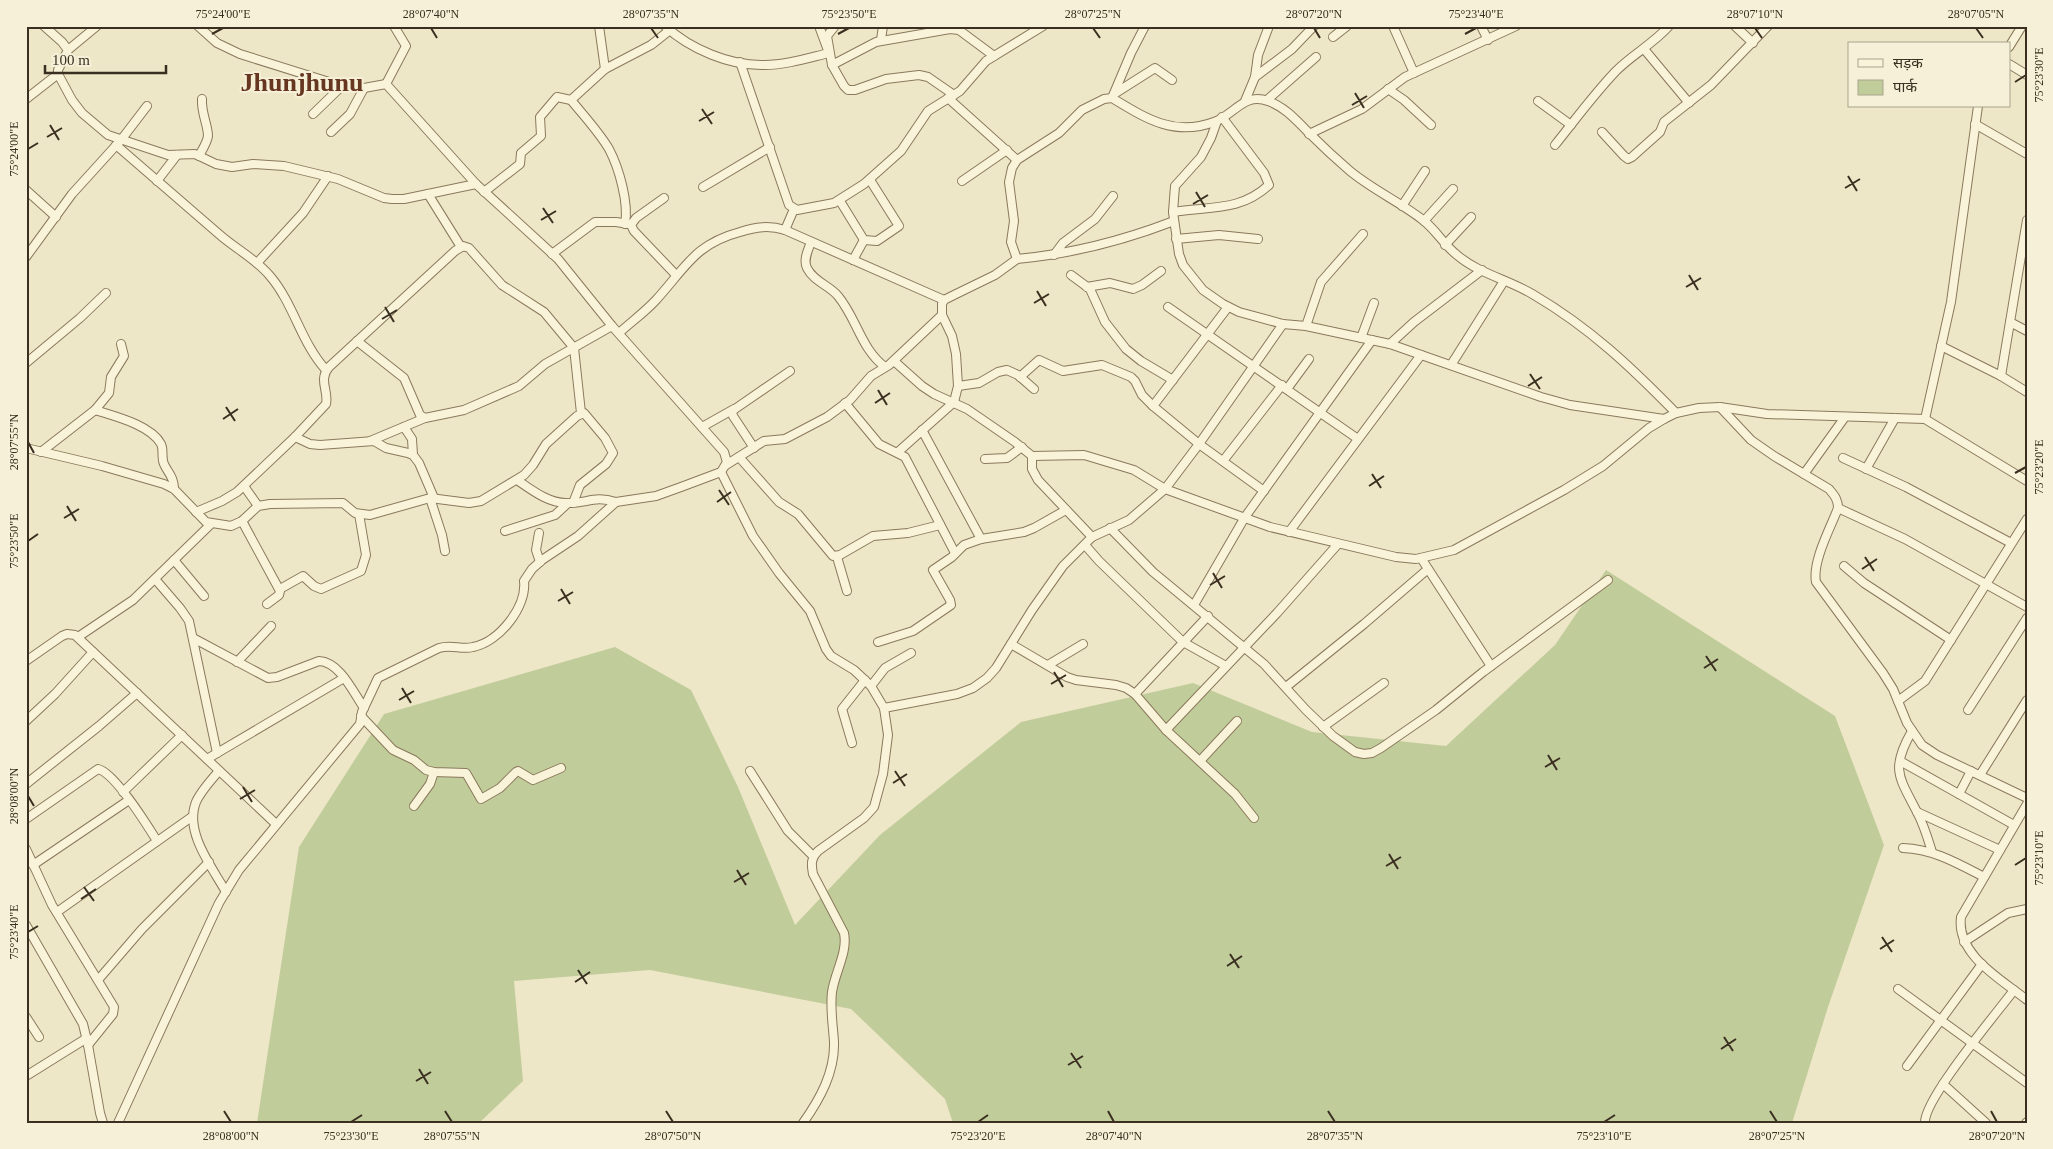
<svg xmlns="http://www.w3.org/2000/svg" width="2053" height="1149" viewBox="0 0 2053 1149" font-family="'Times New Roman','Noto Sans Devanagari',serif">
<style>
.green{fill:#c1cc9b}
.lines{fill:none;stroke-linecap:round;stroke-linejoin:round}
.minor-casing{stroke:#8a795c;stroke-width:10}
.minor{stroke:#f9f3da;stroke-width:8}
.ticks{fill:none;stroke:#3a2f20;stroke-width:2}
.labels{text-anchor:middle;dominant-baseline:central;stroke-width:4;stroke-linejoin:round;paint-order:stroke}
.town-label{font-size:26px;font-weight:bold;fill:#663620;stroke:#f5f0d7}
.neatline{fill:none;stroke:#3a2f20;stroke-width:2}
.ticks-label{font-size:12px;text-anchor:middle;fill:#3a2f20}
</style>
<rect width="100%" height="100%" fill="#eee7c7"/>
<path class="green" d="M1606 570 1835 716 1884 845 1828 1007 1792 1123H953L945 1099 851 1009 650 970 514 981 523 1081 479 1123H257L299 847 384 714 615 647 691 690 738 787 795 925 880 835 1021 722 1193 683 1312 732 1446 746 1555 645Z"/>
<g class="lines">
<g class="minor-casing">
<g id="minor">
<path d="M44 26 62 42 68 50 58 70V74L72 100 82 113 108 135 168 155 195 154 216 164 232 167 253 164 284 166 338 179 384 198 392 199H404L476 184"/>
<path d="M198 26 217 43 240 54 342 86 364 88 386 84"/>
<path d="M599 26 605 69"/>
<path d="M665 26C690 49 730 66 764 65 786 65 808 58 829 53L819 26"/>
<path d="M835 26 827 36 832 65 844 86 848 90H855L886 79 919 75 928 77 954 95"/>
<path d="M1393 26 1414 73"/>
<path d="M1481 26 1488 40"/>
<path d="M1735 26 1753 43"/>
<path d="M1333 37 1347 26"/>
<path d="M881 40 883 26"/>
<path d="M2009 47 2022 26"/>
<path d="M1644 49 1689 103"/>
<path d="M68 50 97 26"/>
<path d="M740 62 789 205 797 210 834 203 864 184 901 151 928 111 960 91 986 61 1043 26"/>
<path d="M2009 64 2027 75"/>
<path d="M832 65 876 42 950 29 959 30 994 56"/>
<path d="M1255 77 1292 49 1314 26"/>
<path d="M1388 89 1404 100 1431 125"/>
<path d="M1114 94 1155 68 1172 80"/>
<path d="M948 98 1017 160"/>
<path d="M1112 98 1131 53 1145 26"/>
<path d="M26 99 58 74"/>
<path d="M571 100C584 116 599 132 609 149 619 168 629 203 625 224"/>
<path d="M1267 100 1316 57"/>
<path d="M1245 101 1255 77 1258 55 1269 26"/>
<path d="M1538 101 1571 125"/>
<path d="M313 114 342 86"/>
<path d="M1217 121 1211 138 1201 157 1175 186 1173 212 1179 254 1183 265 1203 290 1223 304 1239 312 1283 324 1306 326 1390 344 1541 397 1570 405 1664 419"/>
<path d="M1975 124 2027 154"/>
<path d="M331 132 350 114 364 88"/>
<path d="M1602 132 1624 156 1628 159 1632 157 1660 132 1664 122 1711 85 1768 26"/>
<path d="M1309 134 1362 109 1405 77 1516 26"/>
<path d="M116 145C151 175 185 205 220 235 236 249 256 259 270 276 294 304 301 343 326 370"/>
<path d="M1555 145C1575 120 1594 94 1616 71 1633 54 1653 44 1669 26"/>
<path d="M199 156C202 150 207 143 208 136 208 125 201 113 202 99"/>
<path d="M157 181 177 155"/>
<path d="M962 181 1007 150"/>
<path d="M703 187 770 147"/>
<path d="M26 190 56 217"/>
<path d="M484 192 520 164 521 153 541 136 540 117 557 97 571 100 605 69 651 45 670 30"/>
<path d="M428 194 461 247"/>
<path d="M664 198 636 218 631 225 634 231 676 275"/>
<path d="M840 201 864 240 877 241 899 226 870 180"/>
<path d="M1402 206 1425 171"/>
<path d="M1173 212C1209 206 1240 212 1269 185L1264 173 1222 117"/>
<path d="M1424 221 1453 189"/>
<path d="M785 230 794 209"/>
<path d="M1176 239 1219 235 1258 239"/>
<path d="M811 242C808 250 803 260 807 268 814 282 829 285 838 296 857 319 861 349 885 367"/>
<path d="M1445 245 1471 217"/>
<path d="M552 254 595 222H616L629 224"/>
<path d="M1054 255 1063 243 1095 219 1113 196"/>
<path d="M26 257 72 194 121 140 147 106"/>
<path d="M1017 259C1072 254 1122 241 1174 221"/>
<path d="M853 260 864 240"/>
<path d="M257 263 303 213 328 176"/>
<path d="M1071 275 1090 289 1105 322 1126 349 1141 361 1173 380"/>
<path d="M1087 287 1110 283 1133 289 1142 285 1161 271"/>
<path d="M1168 307 1358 439"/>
<path d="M2010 322 2027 331"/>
<path d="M1306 326 1321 282 1363 234"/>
<path d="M619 333C631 322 645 312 656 300 686 267 695 244 740 232 756 227 769 225 785 230L944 300"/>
<path d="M1361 338 1374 303"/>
<path d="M357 341 404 378 420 415 425 418 464 410 519 386 545 364 612 326"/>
<path d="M1390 344 1414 322 1482 270"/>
<path d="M1941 346 2001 376 2027 392"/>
<path d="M894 361 922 386 934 394 967 409 1015 442 1032 456 1084 455 1134 470 1165 489 1270 527 1396 557 1416 559 1454 550 1564 490 1603 466 1649 428 1664 419 1676 413 1699 408 1720 407 1767 414 1925 419 2027 481"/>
<path d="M26 363 80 318 106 293"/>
<path d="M1451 365 1504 281"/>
<path d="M2001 376 2027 220"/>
<path d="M1020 377 1039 360 1063 371 1102 365 1131 377 1135 381 1142 395 1153 406 1199 444 1264 491"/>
<path d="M958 386 979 383 998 372 1007 370 1018 375 1034 389"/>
<path d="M1287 389 1309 359"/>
<path d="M845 403 879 444 905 457 955 553"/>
<path d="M1153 406 1228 307"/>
<path d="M1720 407 1751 440 1774 456 1829 489C1834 495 1838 499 1838 508 1831 527 1812 561 1816 582L1883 673 1893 689 1907 723 1922 745 1937 755 2027 798"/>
<path d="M95 410C114 416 151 425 161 444 164 450 161 457 164 464 168 473 174 477 174 489"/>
<path d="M1925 419 1951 302 1978 106"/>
<path d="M404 427 412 439 413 455"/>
<path d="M702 427 734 409"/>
<path d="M922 430 981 539"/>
<path d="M295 437 310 444 320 445 374 441 386 448 408 453 413 455 419 463 434 498"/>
<path d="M370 441 425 418"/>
<path d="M26 448 102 466 164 484 174 489 206 522 231 526 242 521 258 506 270 504 343 503 355 513 370 515 430 498 469 503 481 501 524 475 533 465 546 444 577 416 584 413 605 438 613 453 606 464 580 485 573 503"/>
<path d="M754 448 733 416 732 411 790 371"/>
<path d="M41 452 95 410 109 393 111 377 124 356 121 344"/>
<path d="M898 452 954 402 958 386 956 354 952 336 942 315V304L944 300 956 294 995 275 1017 259 1011 242 1014 221 1009 182 1012 168 1017 160 1059 133 1082 110 1104 99 1112 98C1145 118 1174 137 1214 122 1234 115 1244 92 1268 101 1285 107 1296 120 1309 133 1322 146 1336 159 1350 171 1373 190 1400 202 1423 220 1436 230 1444 245 1457 255 1479 274 1510 280 1534 295 1590 328 1631 367 1676 413"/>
<path d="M1032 456V469L1038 480 1092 537"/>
<path d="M739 457 779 502 798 514 833 556 840 555 873 536 908 533 940 525"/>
<path d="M1843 458 1906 487 2011 543"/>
<path d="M985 459 1007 458 1022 447"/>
<path d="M1223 461 1282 385"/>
<path d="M726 465 764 441 785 439 827 417 850 400 871 376 889 365 942 315"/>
<path d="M1866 469 1895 418"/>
<path d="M721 472 753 536 779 573 810 611 826 649 831 656 854 670 871 686 884 708 888 735 883 774 874 807 864 818 818 851C811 858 811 864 813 874L844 933C848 952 835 972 832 992 830 1009 833 1025 834 1042 835 1072 820 1099 803 1123"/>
<path d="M1804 474 1845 417"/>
<path d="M517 480C532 490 548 503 566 503 587 504 593 495 616 502"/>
<path d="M244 486 258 506"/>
<path d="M430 498 442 535 445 551"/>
<path d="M1838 508 1905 539 2027 607"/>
<path d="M196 512 222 501 237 492 295 437 326 404C329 391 318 380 329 367L455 251 463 246 469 248 502 285 544 312 574 348 581 413"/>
<path d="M242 521 280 591 279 595 267 604"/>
<path d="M1110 528 1153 572 1264 664 1306 710 1333 736 1355 752 1364 754 1372 753 1381 748 1436 710 1483 672 1608 580"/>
<path d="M505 531 555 515 568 503"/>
<path d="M1289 532 1421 355"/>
<path d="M539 533 536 550 540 562"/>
<path d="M1085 545 1099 561 1183 642 1226 666"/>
<path d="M837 557 847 591"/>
<path d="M1421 558 1491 666"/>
<path d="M174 560 204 596"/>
<path d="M1844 566 1864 583 1951 640"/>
<path d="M155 579 180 608 189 621 217 753"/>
<path d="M280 589 303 576 314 586 321 589 361 571 366 555 359 514"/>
<path d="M1194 605 1245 517 1372 340"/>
<path d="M78 637 133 600 211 524"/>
<path d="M193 638 268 678 277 677 319 661C340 662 353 692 364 708"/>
<path d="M878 642 913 631 951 605 950 600 933 570 952 557 964 545 981 539 1024 532 1034 528 1066 510"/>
<path d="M1011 644 1067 677 1076 680 1116 685 1126 688 1135 694 1166 730 1235 794 1254 818"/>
<path d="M26 661 62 636 67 634 75 635 276 824"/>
<path d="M237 662 271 626"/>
<path d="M1048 665 1083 644"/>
<path d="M871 686 885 668 911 653"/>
<path d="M1286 687 1364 624 1428 569"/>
<path d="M1135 694 1208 616"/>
<path d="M1898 701 1925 681 2027 519"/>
<path d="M884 708 957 694 973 688 987 678 996 668 1032 610 1063 566 1092 537 1129 520 1165 489 1199 444 1283 324"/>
<path d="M1968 710 2027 618"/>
<path d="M361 716 393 750 414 760 426 770 434 772 466 773 481 799 500 788 516 772 518 771 533 780 561 768"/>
<path d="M26 721 55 694 93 652"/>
<path d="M1323 727 1384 683"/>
<path d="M1166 730 1277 613 1338 544"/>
<path d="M1912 731C1890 769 1899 777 1917 812 1924 825 1928 839 1932 852"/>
<path d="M852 743 842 709 865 680"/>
<path d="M207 759 344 678"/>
<path d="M1200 761 1237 721"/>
<path d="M1900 761 2014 825"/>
<path d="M219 771C211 780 201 791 196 802 184 832 212 867 226 892"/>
<path d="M750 771 788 831 813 856"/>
<path d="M1980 775 2027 700"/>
<path d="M26 784 99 726 137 693"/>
<path d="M123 792 182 735"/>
<path d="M1959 794 1971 771"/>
<path d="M2027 804 1961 917C1956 955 2001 979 2027 1000"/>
<path d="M414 806 430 784 434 772"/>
<path d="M1917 812 2000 850"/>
<path d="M26 819 98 769C115 773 147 825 157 841"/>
<path d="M1903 848C1933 849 1957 863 1984 877"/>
<path d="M26 849 52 905 114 1007 113 1014 88 1045"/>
<path d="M33 865 129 800"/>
<path d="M57 912 193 816"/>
<path d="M26 925 83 1024 88 1045 100 1113 103 1123"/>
<path d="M1964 942 2008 913 2027 909"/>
<path d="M98 980 142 929 209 862"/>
<path d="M1898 989 2027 1083"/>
<path d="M26 1017 39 1037"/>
<path d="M1907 1066 1982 964"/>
<path d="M26 1076 87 1038"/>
<path d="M1943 1084 1986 1123"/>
<path d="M118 1123 219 903 239 870 360 724 362 712 378 678 439 648C452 644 461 650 473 647 499 642 527 607 524 581L532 569 542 560 578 536 616 502 656 496 681 487 721 472 727 462 724 452 612 326 558 259 476 184 386 84 406 46 394 26"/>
<path d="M1925 1123C1923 1100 1997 1013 2014 990"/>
<path d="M2026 1123 2027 1122"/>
</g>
</g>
<use href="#minor" class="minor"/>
</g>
<path class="ticks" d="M431 28 437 38M651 28 658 38M1093 28 1100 38M1314 28 1320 38M1755 28 1762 38M1976 28 1983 38M212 34 223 28M838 34 849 28M1465 34 1476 28M2015 82 2026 75M1355 93 1364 108M1352 105 1367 96M702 109 712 124M699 121 714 112M50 125 59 140M47 137 62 128M28 149 38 143M1848 176 1857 191M1845 188 1860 179M1196 192 1205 207M1193 204 1208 195M543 208 553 223M541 220 556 211M1689 275 1698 290M1686 287 1701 278M1037 291 1046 306M1034 303 1049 294M385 307 394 322M382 319 397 310M1530 374 1540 389M1528 386 1542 377M878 390 887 405M875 403 890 393M226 407 235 421M223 419 238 409M28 442 34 453M2015 473 2026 467M1372 474 1381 488M1369 486 1384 476M719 490 729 505M717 502 731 492M67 506 76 521M64 518 79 509M28 541 38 534M1865 557 1874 571M1862 569 1877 559M1213 573 1222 588M1210 585 1225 576M561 589 570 604M558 601 573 592M1706 656 1716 671M1704 668 1718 659M1054 672 1063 687M1051 684 1066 675M402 688 411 703M399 700 414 691M1548 755 1557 770M1545 767 1560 758M895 771 905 786M893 783 907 774M243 787 252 802M28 796 34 806M240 799 255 790M1389 854 1398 869M2015 865 2026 858M1386 866 1401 857M737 870 746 885M734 882 749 873M84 887 94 901M81 899 96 889M28 932 38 926M1882 937 1892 952M1880 949 1894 940M1230 954 1239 968M1227 966 1242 956M578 970 587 984M575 982 590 972M1724 1037 1733 1051M1721 1049 1736 1039M1071 1053 1081 1068M1068 1065 1083 1056M419 1069 428 1084M416 1081 431 1072M224 1111 231 1122M445 1111 452 1122M666 1111 673 1122M1108 1111 1114 1122M1328 1111 1335 1122M1770 1111 1777 1122M1991 1111 1997 1122M351 1122 362 1115M978 1122 988 1115M1604 1122 1615 1115"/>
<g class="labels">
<g class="town-label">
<text x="302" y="82">Jhunjhunu</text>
</g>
</g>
<rect width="2053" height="1149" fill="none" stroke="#f5f0d7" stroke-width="55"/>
<rect x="1848" y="42" width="162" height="65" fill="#f5f0d7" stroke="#aaa38e"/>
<rect x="1858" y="59" width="25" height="8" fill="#f9f3da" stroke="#aaa38e"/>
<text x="1893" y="68" font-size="15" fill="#3a2f20">सड़क</text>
<rect x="1858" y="80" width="25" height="15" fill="#c1cc9b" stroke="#aaa38e"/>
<text x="1893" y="92" font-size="15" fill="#3a2f20">पार्क</text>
<path d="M45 65v8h121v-8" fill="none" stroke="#3a2f20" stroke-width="2.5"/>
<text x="52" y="65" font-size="15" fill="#3a2f20" stroke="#f5f0d7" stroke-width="4" paint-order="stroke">100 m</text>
<rect x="28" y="28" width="1998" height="1094" class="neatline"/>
<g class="ticks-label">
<text x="223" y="18">75°24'00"E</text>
<text x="431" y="18">28°07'40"N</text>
<text x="651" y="18">28°07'35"N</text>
<text x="849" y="18">75°23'50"E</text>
<text x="1093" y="18">28°07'25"N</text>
<text x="1314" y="18">28°07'20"N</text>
<text x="1476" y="18">75°23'40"E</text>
<text x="1755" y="18">28°07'10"N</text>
<text x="1976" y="18">28°07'05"N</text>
<text transform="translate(2039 75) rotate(-90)" y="4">75°23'30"E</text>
<text transform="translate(14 149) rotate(-90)" y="4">75°24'00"E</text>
<text transform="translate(14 442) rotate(-90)" y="4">28°07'55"N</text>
<text transform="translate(2039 467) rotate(-90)" y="4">75°23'20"E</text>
<text transform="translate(14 541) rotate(-90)" y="4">75°23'50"E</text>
<text transform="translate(14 796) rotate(-90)" y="4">28°08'00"N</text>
<text transform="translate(2039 858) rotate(-90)" y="4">75°23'10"E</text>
<text transform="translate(14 932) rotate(-90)" y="4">75°23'40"E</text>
<text x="231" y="1140">28°08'00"N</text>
<text x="351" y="1140">75°23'30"E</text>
<text x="452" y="1140">28°07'55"N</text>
<text x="673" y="1140">28°07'50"N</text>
<text x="978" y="1140">75°23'20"E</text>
<text x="1114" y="1140">28°07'40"N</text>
<text x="1335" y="1140">28°07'35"N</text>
<text x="1604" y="1140">75°23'10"E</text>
<text x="1777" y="1140">28°07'25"N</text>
<text x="1997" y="1140">28°07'20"N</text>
</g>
</svg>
